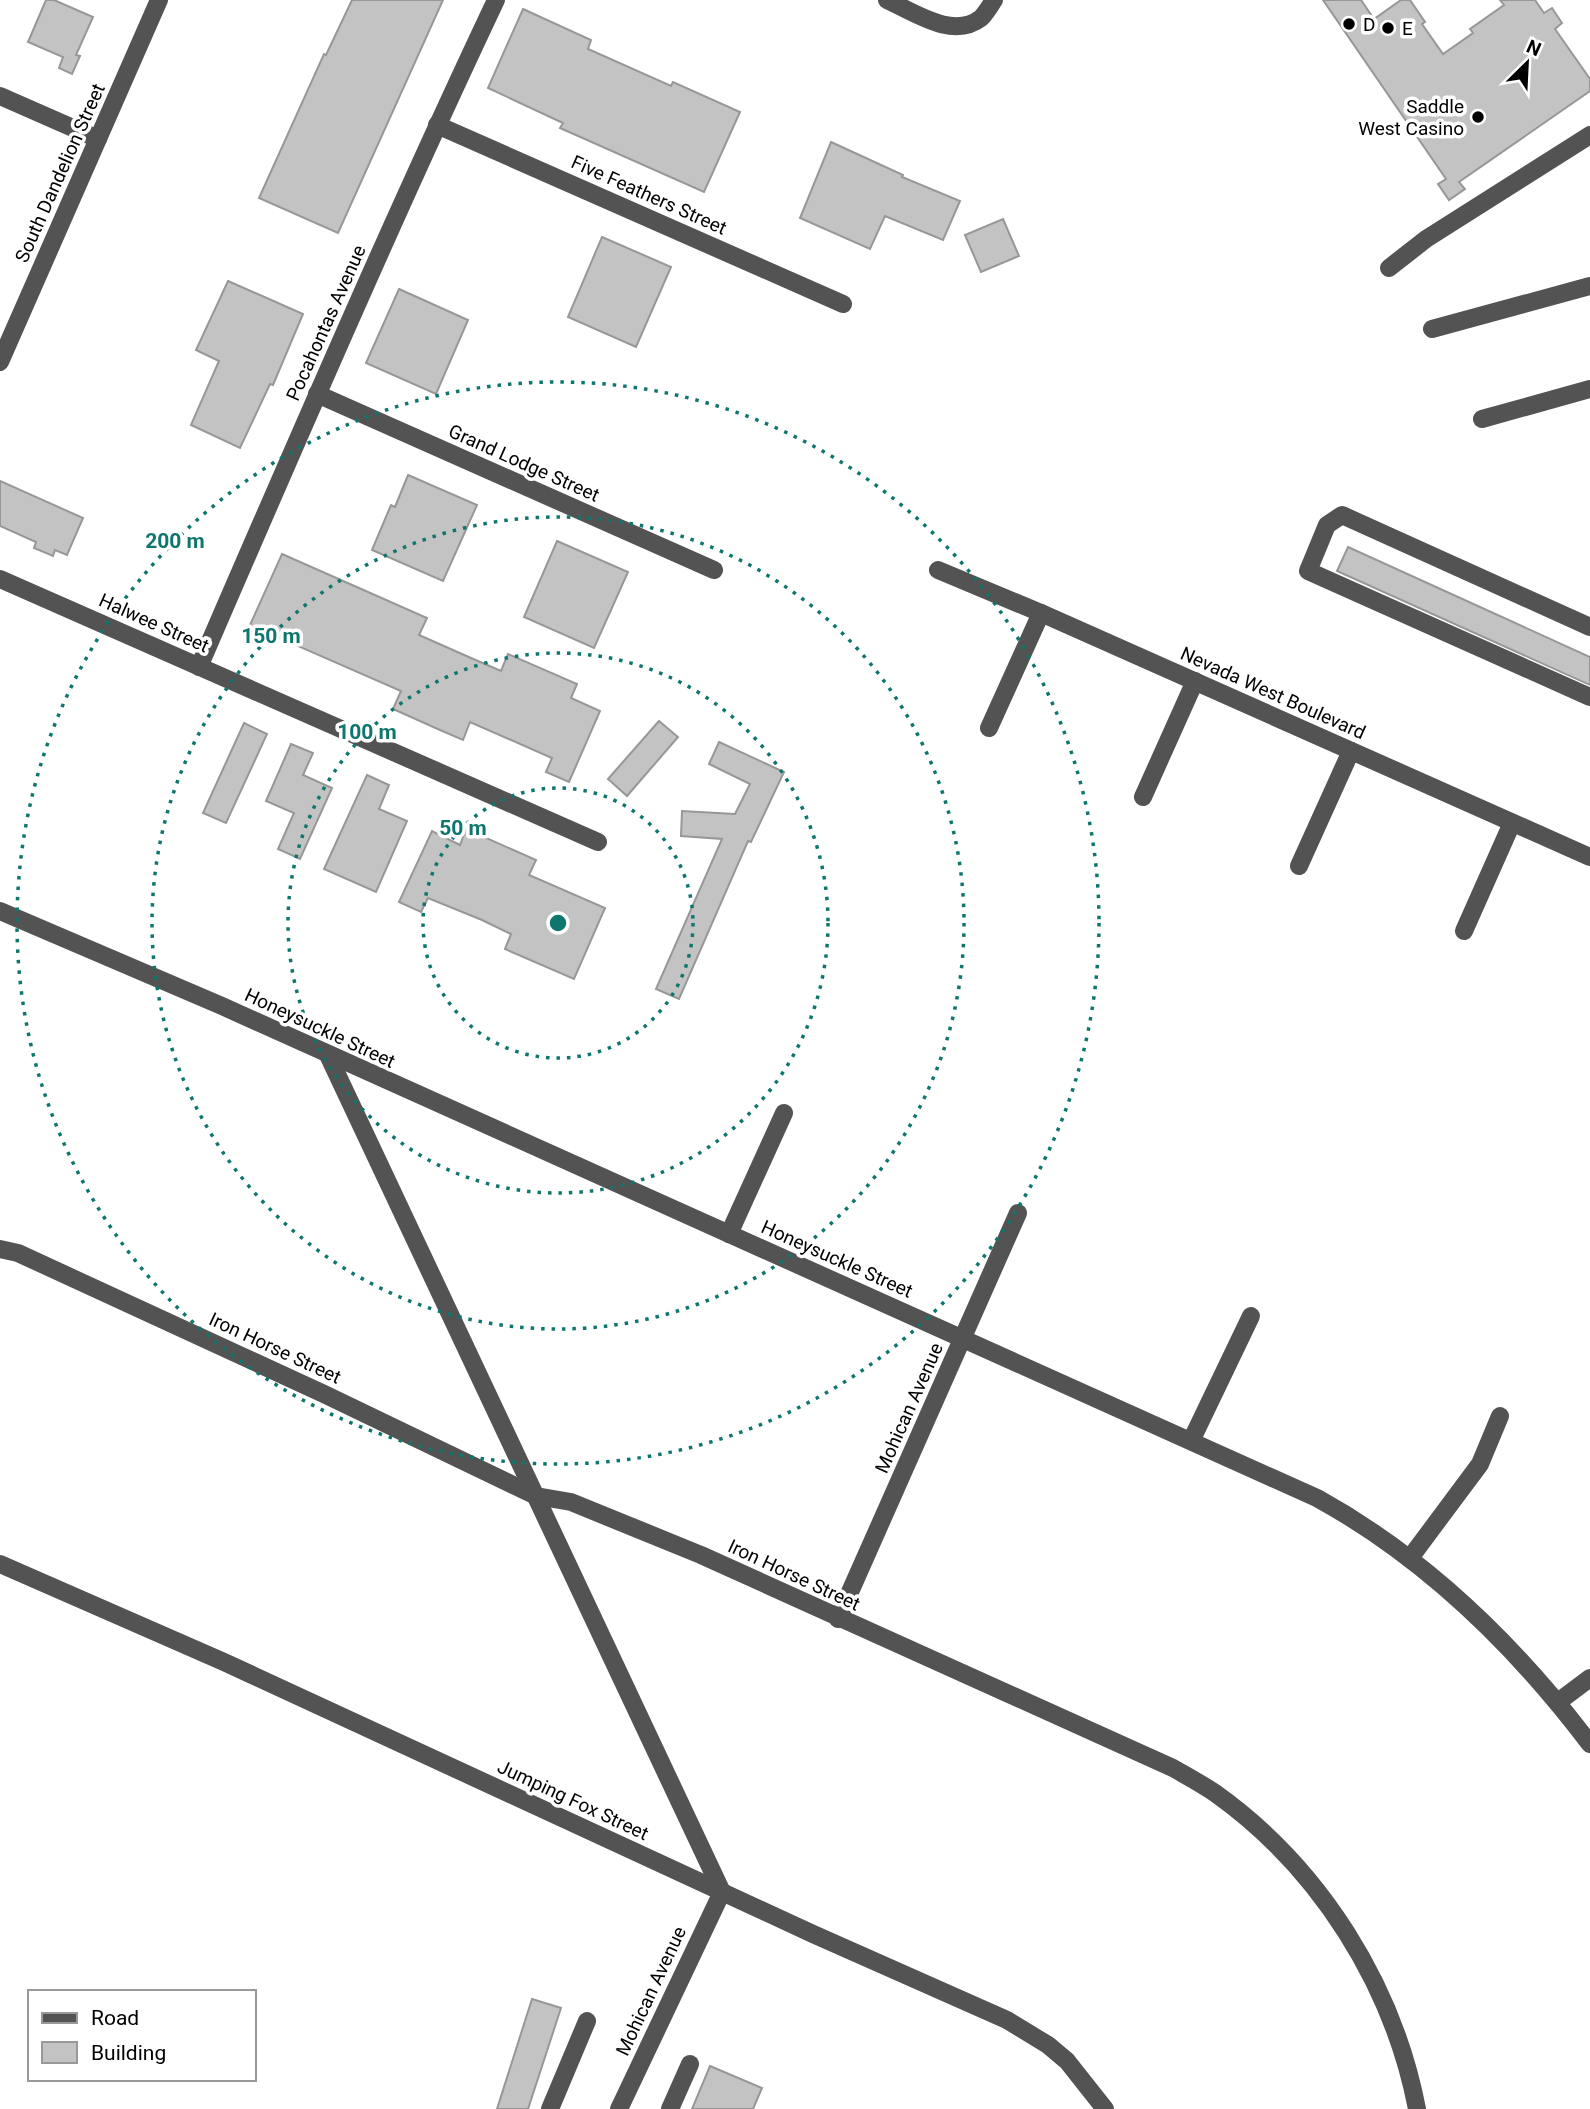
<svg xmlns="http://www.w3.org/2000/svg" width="1590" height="2109" viewBox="0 0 1590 2109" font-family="Roboto,sans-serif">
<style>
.building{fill:#c3c3c3;stroke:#979797;stroke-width:2}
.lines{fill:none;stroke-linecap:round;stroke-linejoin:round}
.minor{stroke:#535353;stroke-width:18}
.ring{fill:none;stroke:#0f766e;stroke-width:3.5;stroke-dasharray:3.5 7}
.poi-dot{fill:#000;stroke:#fff;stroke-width:2.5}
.labels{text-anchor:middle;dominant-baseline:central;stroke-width:7;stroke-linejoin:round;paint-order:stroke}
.poi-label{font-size:19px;fill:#000;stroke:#fff;text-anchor:start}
.street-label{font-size:19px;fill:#000;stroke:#fff}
.centre{fill:#0f766e;stroke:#fff;stroke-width:3.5}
.ring-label{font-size:21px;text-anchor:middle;font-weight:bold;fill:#0f766e;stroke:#fff;stroke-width:7;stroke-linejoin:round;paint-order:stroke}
</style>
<rect width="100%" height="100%" fill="#fff"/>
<g class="building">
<path d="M46 0H54L93 17 76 55 80 56 72 74 59 68 63 57 28 42Z"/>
<path d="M352 0H443L338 233 259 198 324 54 326 55Z"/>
<path d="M1323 0H1361L1374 19 1401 0H1410L1425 22 1422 24 1443 54 1473 33 1470 29 1504 5 1500 0H1535L1544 13 1552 8 1562 23 1555 29 1590 79V91L1459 182 1465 189 1449 200 1438 184 1446 179Z"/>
<path d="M523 9 591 40 588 49 671 86 673 82 740 112 704 192 560 128 563 123 488 88Z"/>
<path d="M831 142 903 175 902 177 960 201 943 240 885 216 870 249 800 218Z"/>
<path d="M1003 219 1019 256 981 272 965 235Z"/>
<path d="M602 237 671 267 636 347 568 317Z"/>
<path d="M228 281 303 314 273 385 270 384 240 448 191 425 219 361 196 350Z"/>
<path d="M399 289 468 320 436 394 366 363Z"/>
<path d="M408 475 477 505 443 581 372 550 391 505 395 507Z"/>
<path d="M0 481 83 518 67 555 55 550 53 556 34 548 36 542 0 526Z"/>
<path d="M557 541 628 572 594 648 524 617Z"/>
<path d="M1348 547 1590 657V685L1337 571Z"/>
<path d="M282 554 427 618 419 635 471 658 501 671 508 654 577 684 571 698 600 711 569 782 546 772 552 758 470 722 463 740 440 730 393 709 401 691 250 625Z"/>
<path d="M659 721 678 737 627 796 608 779Z"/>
<path d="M244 723 267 734 226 823 203 813Z"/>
<path d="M719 742 784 772 751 842 748 841 679 999 656 989 722 839 681 836 682 811 735 814 750 784 709 764Z"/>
<path d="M291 744 313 753 303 775 332 788 300 859 278 849 294 813 266 801Z"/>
<path d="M367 775 389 785 379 809 407 821 376 892 324 869Z"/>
<path d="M466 829 536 860 529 875 605 908 574 979 505 949 511 934 482 920 428 898 421 912 399 902 432 831 460 845Z"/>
<path d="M532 1999 561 2008 528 2109H497Z"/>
<path d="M710 2066 762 2088 753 2109H692Z"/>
</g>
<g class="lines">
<g class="minor">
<path d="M887 0C914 12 953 40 981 18 986 13 990 6 994 0"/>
<path d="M0 96 98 139"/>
<path d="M437 125 843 304"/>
<path d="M1389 268 1426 239 1590 135"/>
<path d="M1432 329 1590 286"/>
<path d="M0 362 159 0"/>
<path d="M317 394 714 570"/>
<path d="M1482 419 1590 389"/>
<path d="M938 570 1041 613 1590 857"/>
<path d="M0 579 598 842"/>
<path d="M1590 627 1342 515 1327 525 1308 571 1590 697"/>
<path d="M199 667C296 443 392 220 496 0"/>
<path d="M989 728 1041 613"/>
<path d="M1143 797 1195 681"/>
<path d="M1299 866 1351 751"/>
<path d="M0 911 222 1006 1317 1498C1426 1558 1515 1645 1590 1744"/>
<path d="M1464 931 1512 823"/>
<path d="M328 1055 722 1892 619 2109"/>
<path d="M729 1234 784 1113"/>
<path d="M0 1249 18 1253 324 1394 536 1496 571 1502 701 1555 1173 1768C1187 1776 1202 1784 1215 1793 1319 1867 1393 1984 1417 2109"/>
<path d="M1192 1439 1251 1316"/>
<path d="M1410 1558 1480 1464 1500 1416"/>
<path d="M0 1564 224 1662 813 1934 1007 2020 1048 2045 1067 2061 1105 2109"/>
<path d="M838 1619 1018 1213"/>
<path d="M1558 1702 1590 1678"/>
<path d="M550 2109 587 2021"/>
<path d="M670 2109 690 2064"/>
</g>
</g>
<g class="ring">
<circle cx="558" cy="923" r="135"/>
<circle cx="558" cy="923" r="270"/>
<circle cx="558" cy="923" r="406"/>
<circle cx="558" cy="923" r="541"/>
</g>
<g class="poi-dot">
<circle cx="1349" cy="24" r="7"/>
<circle cx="1388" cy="28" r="7"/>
<circle cx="1478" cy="117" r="7"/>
</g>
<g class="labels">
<g class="poi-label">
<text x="1363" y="24">D</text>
<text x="1402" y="28">E</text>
<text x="1464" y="106" text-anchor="end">Saddle<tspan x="1464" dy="22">West Casino</tspan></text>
</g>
<g class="street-label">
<text transform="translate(60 173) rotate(-66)">South Dandelion Street</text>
<text transform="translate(649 195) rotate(24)">Five Feathers Street</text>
<text transform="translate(326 323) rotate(-66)">Pocahontas Avenue</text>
<text transform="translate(524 463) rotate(24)">Grand Lodge Street</text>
<text transform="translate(154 623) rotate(24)">Halwee Street</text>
<text transform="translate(1273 693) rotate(24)">Nevada West Boulevard</text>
<text transform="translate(320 1028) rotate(25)">Honeysuckle Street</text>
<text transform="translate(837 1259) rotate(24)">Honeysuckle Street</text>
<text transform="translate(275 1348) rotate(25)">Iron Horse Street</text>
<text transform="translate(909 1408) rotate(-66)">Mohican Avenue</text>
<text transform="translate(794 1575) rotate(25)">Iron Horse Street</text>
<text transform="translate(573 1800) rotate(25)">Jumping Fox Street</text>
<text transform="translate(651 1991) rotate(-65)">Mohican Avenue</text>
</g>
</g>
<circle cx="558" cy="923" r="10" class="centre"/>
<g class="ring-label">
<text x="175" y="548">200 m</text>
<text x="271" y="643">150 m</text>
<text x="367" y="739">100 m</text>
<text x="463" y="835">50 m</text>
</g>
<rect x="28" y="1990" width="228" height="91" fill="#ffffff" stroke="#999999" stroke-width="2"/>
<rect x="42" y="2013" width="35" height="10" fill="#535353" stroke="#999999" stroke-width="2"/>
<text x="91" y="2025" font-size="21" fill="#000000">Road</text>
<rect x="42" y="2042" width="35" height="21" fill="#c3c3c3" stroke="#999999" stroke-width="2"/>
<text x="91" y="2060" font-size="21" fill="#000000">Building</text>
<g transform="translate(1527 63) rotate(24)" stroke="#ffffff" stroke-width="5" paint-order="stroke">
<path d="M0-5L12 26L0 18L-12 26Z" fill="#000000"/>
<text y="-10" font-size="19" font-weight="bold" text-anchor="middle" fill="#000000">N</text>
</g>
</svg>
